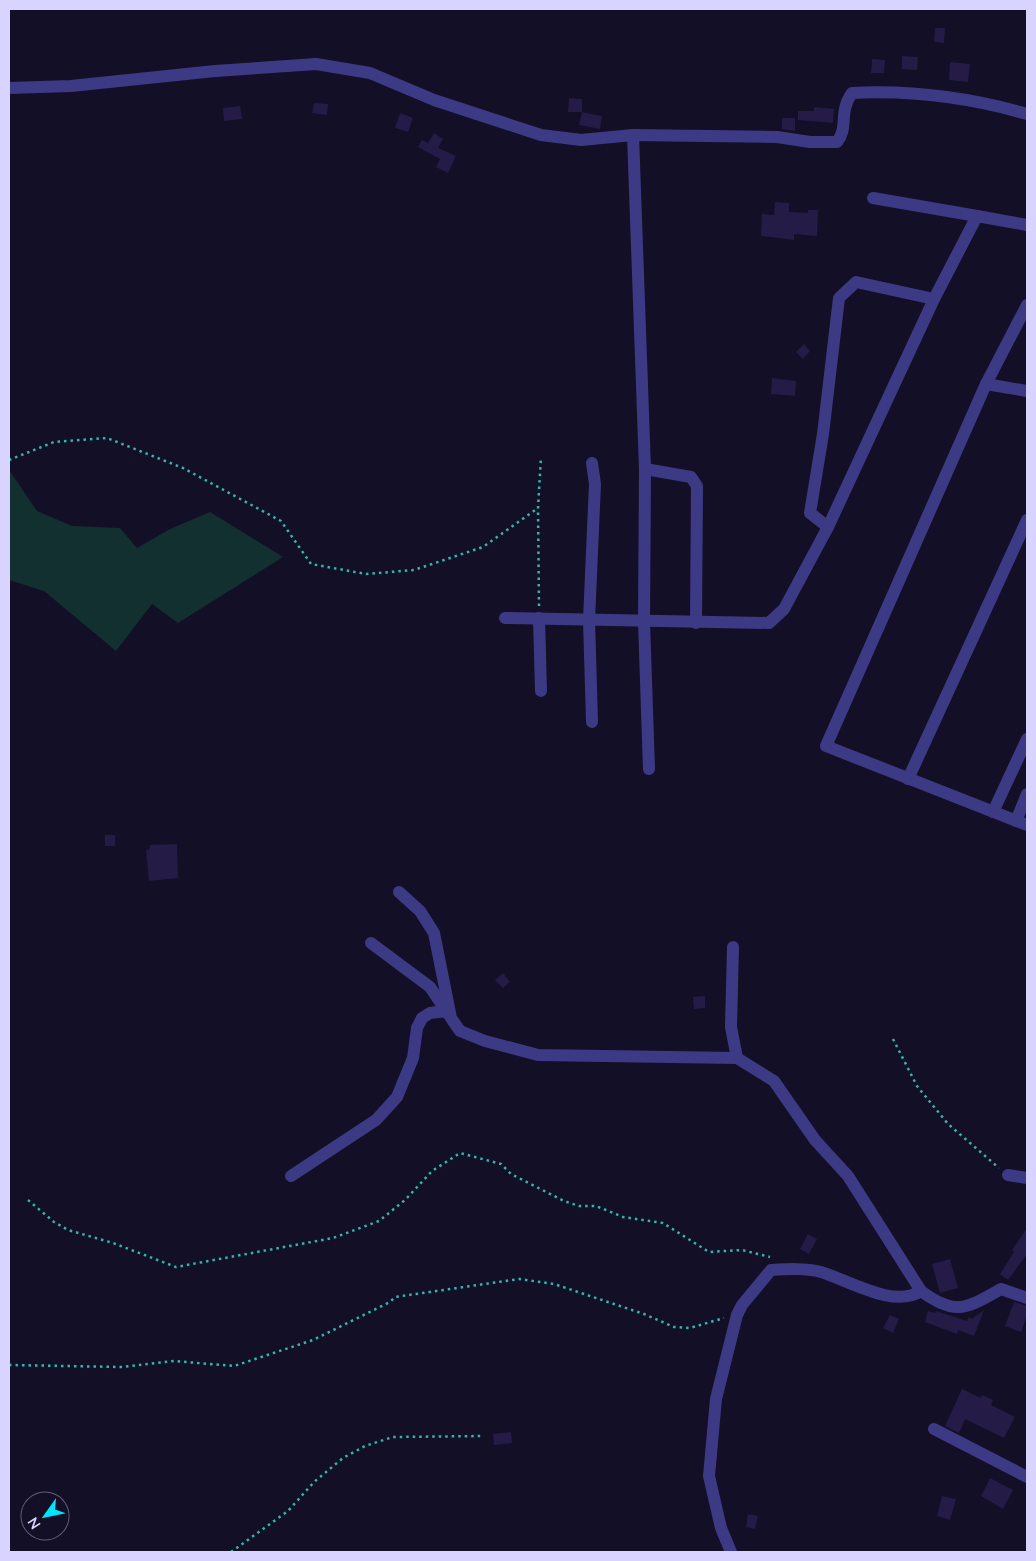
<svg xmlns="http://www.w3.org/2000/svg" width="1036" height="1561" viewBox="0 0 1036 1561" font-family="Lato,sans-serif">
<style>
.green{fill:#12302f}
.building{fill:#241b47}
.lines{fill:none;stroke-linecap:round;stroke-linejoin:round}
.path{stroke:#2fb8b0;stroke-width:2.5;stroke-dasharray:2.5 4;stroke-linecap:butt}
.minor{stroke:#3d3a85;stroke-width:12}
</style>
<rect width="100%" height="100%" fill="#130f26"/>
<path class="green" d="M9 470 37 511 72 526 120 528 137 548 170 529 210 512 283 557 178 623 152 604 116 651 44 591 9 580Z"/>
<g class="building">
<path d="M935 28H945L944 43 934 42Z"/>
<path d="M902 56 918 57 917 70 902 69Z"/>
<path d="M872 59 885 60 884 73H871Z"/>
<path d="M950 62 970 64 968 82 949 80Z"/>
<path d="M569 98 582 99V112H568Z"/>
<path d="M314 103 328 104 327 115 312 113Z"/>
<path d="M240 106 242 119 224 121 223 108Z"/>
<path d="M814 107 834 109 833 123 798 120V111H814Z"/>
<path d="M582 112 602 116 600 129 579 125Z"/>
<path d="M400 113 413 118 408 132 395 128Z"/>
<path d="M782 118H795V131L782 129Z"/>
<path d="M434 133 443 139 438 148 456 156 448 173 436 167 440 159 418 147 422 140 428 143Z"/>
<path d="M775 202 789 203V212L808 213V210H818L817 236 794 234V240L761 236 762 214 774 215Z"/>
<path d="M804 344 810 351 803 359 796 352Z"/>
<path d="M772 378 796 381 795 396 771 394Z"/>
<rect x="105" y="835" width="10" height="11"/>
<path d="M177 844 178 878 149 881 146 850H149L150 845Z"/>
<path d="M503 973 510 982 503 988 495 980Z"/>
<path d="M705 996V1008L694 1009 693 997Z"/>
<path d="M1027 1228V1254L1008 1280 1000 1274 1014 1252 1012 1250Z"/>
<path d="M808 1234 817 1239 809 1254 800 1249Z"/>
<path d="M950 1259 958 1288 940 1293 932 1264Z"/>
<path d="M1014 1302 1027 1306V1315L1021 1332 1005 1326Z"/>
<path d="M984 1310 974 1336 958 1330 957 1334 925 1322 928 1311 935 1313 936 1311 967 1321 969 1317 972 1319Z"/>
<path d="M890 1315 899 1319 893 1333 883 1328Z"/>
<path d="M962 1389 981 1398 982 1395 993 1400 991 1405 1015 1417 1004 1438 965 1419 959 1433 945 1426Z"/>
<path d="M511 1432 512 1443 494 1445 493 1434Z"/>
<path d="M990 1478 1013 1490 1003 1509 981 1496Z"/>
<path d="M942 1496 956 1499 950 1520 937 1516Z"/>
<path d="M748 1514 758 1516 755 1529 746 1527Z"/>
</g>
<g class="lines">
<g class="path">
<path d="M9 460 54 442 107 438 183 468 281 521 311 564 366 574 414 570 483 547 538 508"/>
<path d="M539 606 538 508 541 457"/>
<path d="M893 1039 917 1086 948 1124 999 1168"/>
<path d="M28 1200 54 1222 68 1230 113 1243 176 1267 333 1238 379 1221 405 1200 432 1171 460 1153 501 1164 511 1174 564 1201 579 1206H596L623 1217 663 1223 709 1252 742 1250 770 1257"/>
<path d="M9 1365 122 1367 174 1361 234 1366 313 1340 390 1302 395 1297 519 1279 554 1284 644 1314 674 1327 690 1328 724 1318"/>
<path d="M231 1552 288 1511 314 1482 343 1458 365 1446 393 1437 483 1436"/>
</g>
<g class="minor">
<path d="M9 88 71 86 215 71 316 64 370 73 434 100 541 135 581 140 633 135 777 137 810 142H837C849 127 838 113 852 93 910 90 971 98 1027 114"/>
<path d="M633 135 645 469 644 622 649 769"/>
<path d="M873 198 977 216"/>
<path d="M1027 305 986 384 826 746 1027 825"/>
<path d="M986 384 1027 391"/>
<path d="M645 469 691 477 697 486 696 623"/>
<path d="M828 527 810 513 823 434 839 298 856 282 934 299"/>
<path d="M505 618 769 623 784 609 828 527 934 299 977 216 1027 225"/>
<path d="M539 618 541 691"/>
<path d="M592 722 589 620 595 484 592 463"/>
<path d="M908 779 1027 520"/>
<path d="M993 812 1027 739"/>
<path d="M1016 821 1027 794"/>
<path d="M399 892 420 911 434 933 451 1018 460 1031 485 1041 538 1055 737 1058 774 1081 815 1140 848 1176 921 1291C956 1317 967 1308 1001 1289L1027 1298"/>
<path d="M371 943 430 987 448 1014"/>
<path d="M733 947 731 1027 737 1058"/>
<path d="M1008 1175 1027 1178"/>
<path d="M291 1176 376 1120 397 1097 413 1058 417 1028 422 1018 430 1013 446 1011"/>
<path d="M934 1429 1027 1477"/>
<path d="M731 1552 721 1528 709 1476 716 1399 737 1315 742 1305 771 1270C788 1269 805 1268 821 1272 848 1280 894 1309 921 1291"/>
</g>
</g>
<rect width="1036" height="1561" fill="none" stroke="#d9d4ff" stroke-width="20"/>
<g transform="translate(45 1516) rotate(237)"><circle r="24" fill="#130f26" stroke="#625e7d"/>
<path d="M0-4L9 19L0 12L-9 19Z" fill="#00e5ff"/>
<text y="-8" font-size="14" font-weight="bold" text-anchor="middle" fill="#d9d4ff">N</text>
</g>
</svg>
